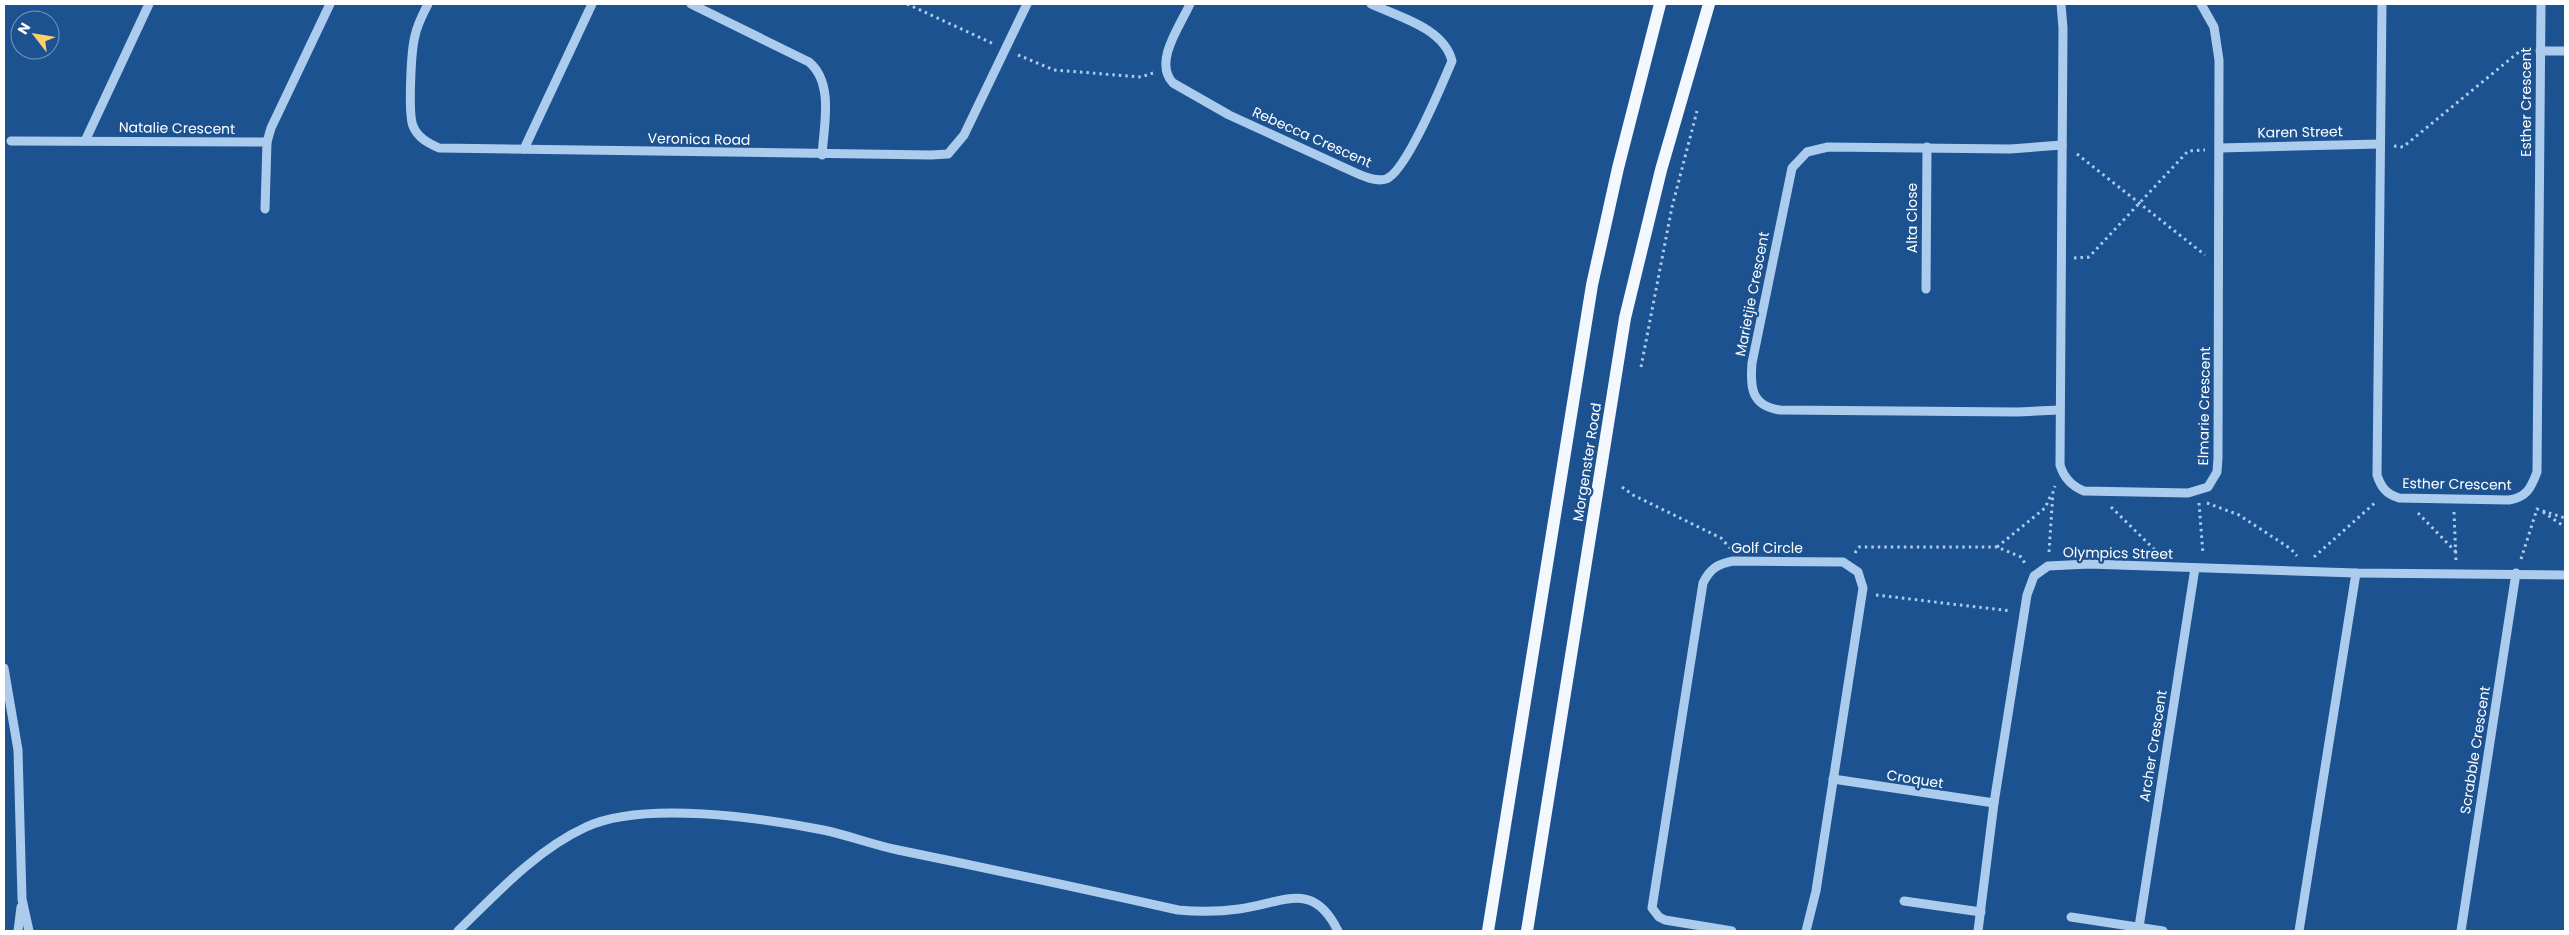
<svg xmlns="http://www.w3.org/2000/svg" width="2569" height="935" viewBox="0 0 2569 935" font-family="Poppins,sans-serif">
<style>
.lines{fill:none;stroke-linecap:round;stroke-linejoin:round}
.path{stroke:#acccee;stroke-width:3;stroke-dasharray:2.5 4;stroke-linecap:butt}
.minor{stroke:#acccee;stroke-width:9}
.major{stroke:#f3f8ff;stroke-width:12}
.labels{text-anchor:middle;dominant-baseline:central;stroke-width:4.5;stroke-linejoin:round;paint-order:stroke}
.street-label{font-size:14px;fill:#fff;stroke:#1d5290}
</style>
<rect width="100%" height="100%" fill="#1d5290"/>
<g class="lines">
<g class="path">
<path d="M907 4 994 44"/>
<path d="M1018 55 1054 70 1141 77 1153 73"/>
<path d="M2394 146 2403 147 2520 51H2527"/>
<path d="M2077 154 2205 255"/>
<path d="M2074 258 2089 257 2188 151 2205 150"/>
<path d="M1641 367 1672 207 1697 111"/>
<path d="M1622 487 1633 495 1721 538 1730 548"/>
<path d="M2199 503 2203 554"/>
<path d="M2207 503 2239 515 2291 549 2297 556"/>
<path d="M2111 507 2156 551"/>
<path d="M2454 512 2456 560"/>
<path d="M2543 512 2565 527"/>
<path d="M2418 513 2456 552"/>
<path d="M1997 547 2045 508 2051 495"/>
<path d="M2049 552 2053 492 2055 486"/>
<path d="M1855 553 1859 547H1997L2021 557 2026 565"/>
<path d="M2314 557 2377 501"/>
<path d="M2521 559 2537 509 2565 518"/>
<path d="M1876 595 2011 611"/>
</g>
<g class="minor">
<path d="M428 4C423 14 417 25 415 36 411 50 408 114 413 126 418 138 428 143 439 148L931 155 948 154 964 135 1027 4"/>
<path d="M691 4 809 62C834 83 824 125 822 155"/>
<path d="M1190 4C1180 26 1153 62 1173 83L1229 115 1356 173C1365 177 1377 182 1386 179 1406 172 1443 82 1452 61 1444 28 1399 17 1371 4"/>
<path d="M2061 4 2063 28 2060 465C2064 478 2071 486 2084 491L2188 493 2208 487 2217 472 2218 458 2219 60 2214 27 2201 4"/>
<path d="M2382 4 2377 475C2381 487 2386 494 2399 498L2509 500C2527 497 2531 488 2537 472L2541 4"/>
<path d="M2540 51H2565"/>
<path d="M11 141 267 142 271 128 330 4"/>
<path d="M85 141 149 4"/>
<path d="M2220 148 2380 144"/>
<path d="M524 149 592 4"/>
<path d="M265 209 267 142"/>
<path d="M1926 289 1927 147"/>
<path d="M2059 410 2018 412 1780 410C1751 406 1750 387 1752 363L1792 168 1807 152 1828 147 2010 149 2062 145"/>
<path d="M4 668 18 750 22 899 29 931"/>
<path d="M1833 779 1994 803"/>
<path d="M1904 901 1981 912"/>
<path d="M2071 917 2163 931"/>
<path d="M2139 927 2195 568"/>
<path d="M18 931 21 907"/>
<path d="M458 931C496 894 536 850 586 827 643 800 762 818 823 830 848 835 873 845 898 850 991 869 1084 889 1178 910 1199 912 1218 912 1239 909 1283 903 1313 879 1338 931"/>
<path d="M1732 931 1665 920 1659 917 1652 908 1703 583C1710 569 1717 564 1733 561L1843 562 1858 572 1863 588 1816 891 1806 931"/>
<path d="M1978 931 1994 803 2027 595 2034 576 2048 566 2089 564 2356 573 2565 575"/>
<path d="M2299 931 2356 573"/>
<path d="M2461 931 2516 573"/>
</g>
<g class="major">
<path d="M1488 931 1592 285 1618 168 1660 4"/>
<path d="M1527 931 1625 318 1661 170 1709 4"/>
</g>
</g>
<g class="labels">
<g class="street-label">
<text transform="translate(2526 102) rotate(-90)">Esther Crescent</text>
<text transform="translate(177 128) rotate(1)">Natalie Crescent</text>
<text transform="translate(2300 132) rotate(-1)">Karen Street</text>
<text transform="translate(1312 137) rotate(24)">Rebecca Crescent</text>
<text transform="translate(699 139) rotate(1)">Veronica Road</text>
<text transform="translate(1912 218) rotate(-90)">Alta Close</text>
<text transform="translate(1752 294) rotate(-79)">Marietjie Crescent</text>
<text transform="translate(2204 406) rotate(-89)">Elmarie Crescent</text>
<text transform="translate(1587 462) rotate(-81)">Morgenster Road</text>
<text transform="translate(2457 484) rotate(1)">Esther Crescent</text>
<text x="1767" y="548">Golf Circle</text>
<text transform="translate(2118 553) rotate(1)">Olympics Street</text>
<text transform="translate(2153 746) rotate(-81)">Archer Crescent</text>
<text transform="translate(2475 750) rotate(-81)">Scrabble Crescent</text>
<text transform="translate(1915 779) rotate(9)">Croquet</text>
</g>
</g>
<rect width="2569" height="935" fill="none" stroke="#ffffff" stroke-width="10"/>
<g transform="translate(35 35) rotate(301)"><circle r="24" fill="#1d5290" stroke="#7797bc"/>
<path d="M0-4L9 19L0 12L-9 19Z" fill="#fdce6b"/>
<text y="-8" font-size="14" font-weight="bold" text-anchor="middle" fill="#ffffff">N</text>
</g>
</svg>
